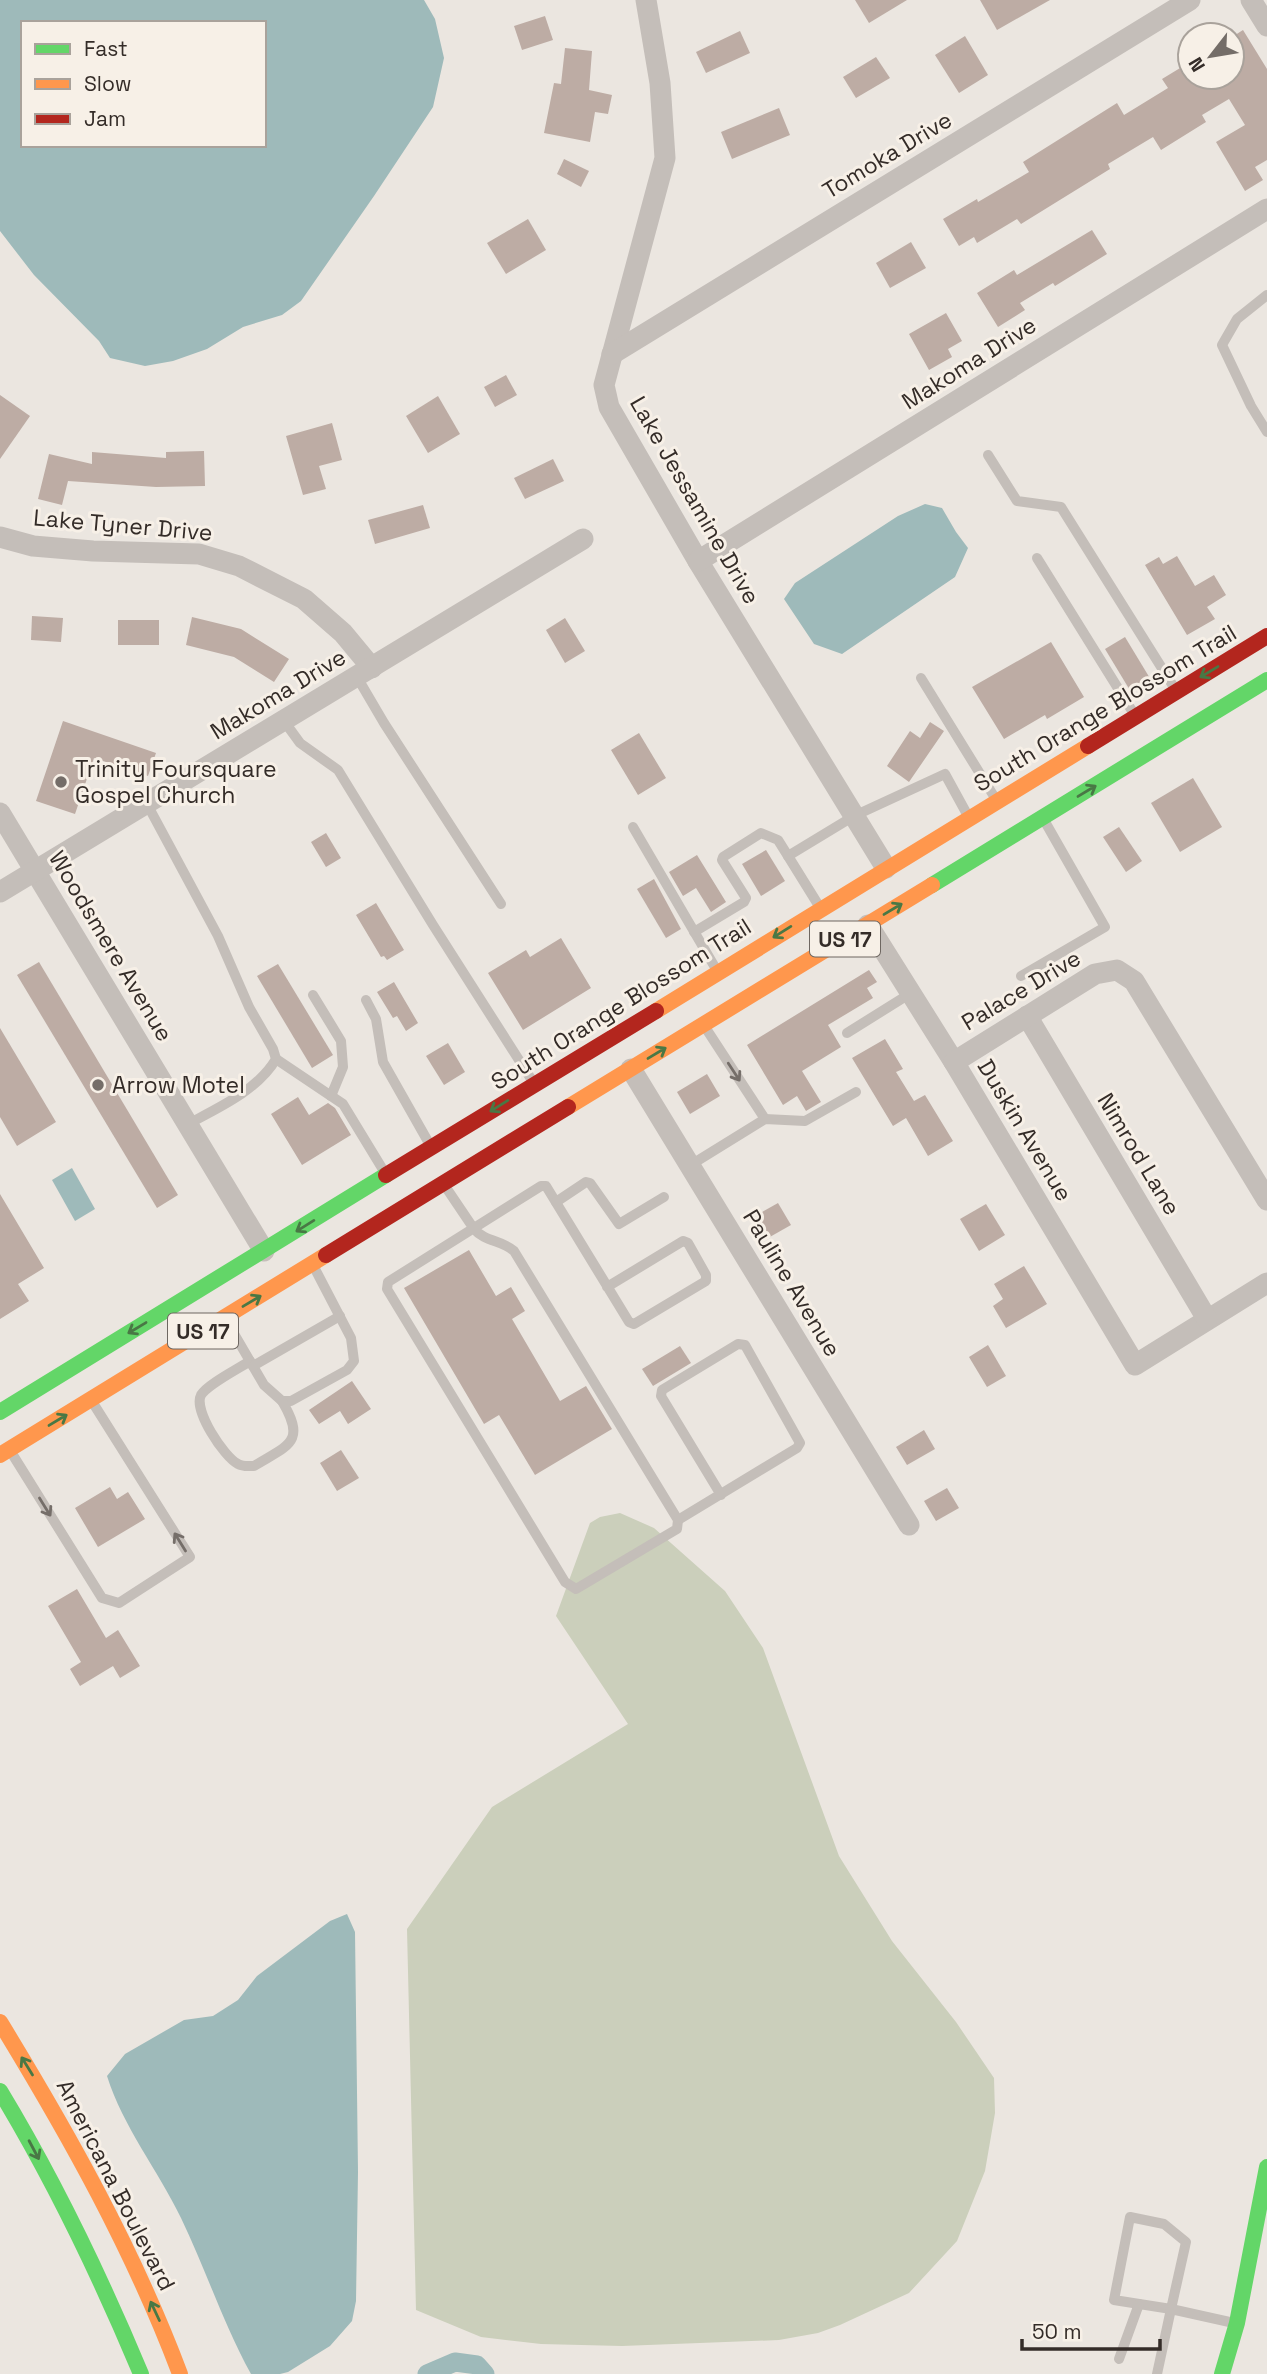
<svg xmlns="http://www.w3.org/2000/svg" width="1267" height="2374" viewBox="0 0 1267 2374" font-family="'Space Grotesk',sans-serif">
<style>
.green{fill:#cbcfbb}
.water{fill:#9ebaba;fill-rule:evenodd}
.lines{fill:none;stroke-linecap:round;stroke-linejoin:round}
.canal{stroke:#9ebaba;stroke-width:19}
.building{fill:#bdaca4}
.lane{stroke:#c4beb9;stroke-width:10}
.street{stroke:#c4beb9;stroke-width:21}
.fast{stroke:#63d668;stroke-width:16}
.slow{stroke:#ff974d;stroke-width:16}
.jam{stroke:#b3261e;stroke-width:16}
.oneway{stroke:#497845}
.oneway2{stroke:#756e69}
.poi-dot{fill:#746d68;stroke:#f7f0e7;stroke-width:2.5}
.labels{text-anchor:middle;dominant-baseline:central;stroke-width:6;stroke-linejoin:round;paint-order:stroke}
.shield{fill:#f7f0e7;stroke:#6e6761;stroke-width:2}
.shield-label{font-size:21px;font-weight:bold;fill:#342c28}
.street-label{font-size:23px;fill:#342c28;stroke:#f7f0e7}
.poi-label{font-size:23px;fill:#342c28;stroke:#f7f0e7;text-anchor:start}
</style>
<rect width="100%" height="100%" fill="#ebe6e0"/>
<path class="green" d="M620 1513 654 1528 725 1591 763 1648 839 1856 892 1941 956 2022 994 2078 995 2113 985 2171 957 2241 909 2293 840 2325 818 2333 779 2340 622 2346 541 2344 481 2337 416 2310 407 1929 492 1807 628 1724 556 1616 590 1523 600 1517Z"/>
<g class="water">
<path d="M0 0H424L435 19 444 58 433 107 374 196 301 301 282 315 243 327 207 349 173 361 145 366 110 358 99 341 34 275 0 231ZM23 23H264V145H23Z"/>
<path d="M925 504 942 508 956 532 968 548 955 577 842 654 814 644 784 599 795 583 898 516Z"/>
<path d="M72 1168 95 1209 75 1221 52 1180Z"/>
<path d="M347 1914 355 1932 358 2172 356 2301 352 2321 330 2346 288 2372 280 2374H251C223 2323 206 2270 181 2218 158 2170 123 2127 107 2076L125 2054 184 2020 213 2016 238 2000 257 1976 330 1921Z"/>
</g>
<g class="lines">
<path class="canal" d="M427 2374 455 2362 477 2365 485 2374"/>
</g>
<g class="building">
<path d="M855 0H907L869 23Z"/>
<path d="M980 0H1050L997 30Z"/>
<path d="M545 16 553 40 522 50 514 26Z"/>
<path d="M1243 30 1267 69V160L1255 167 1263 180 1245 191 1216 142 1245 125 1229 99 1202 115 1206 122 1161 150 1153 137 1108 164 1110 169 1021 224 1017 219 977 243 974 237 959 246 943 219 977 199 978 202 1029 172 1023 162 1117 103 1124 115 1168 88 1162 79 1190 62V77H1232V37Z"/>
<path d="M740 31 750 53 706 73 696 52Z"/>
<path d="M965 36 988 75 959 93 935 55Z"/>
<path d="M565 48 592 51 589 90 612 95 608 114 595 112 590 142 544 133 554 83 561 84Z"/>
<path d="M876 57 890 78 856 98 843 77Z"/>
<path d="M779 108 790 135 732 159 721 132Z"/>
<path d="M564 159 589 171 581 187 557 174Z"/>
<path d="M528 219 546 250 506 274 487 243Z"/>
<path d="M1092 230 1107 254 1055 286 1053 283 1020 303 1025 310 998 327 977 293 1014 270 1017 275Z"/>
<path d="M911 242 926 268 890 288 876 263Z"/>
<path d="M946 313 962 341 948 349 952 357 929 370 909 334Z"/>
<path d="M506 375 517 395 495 407 484 387Z"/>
<path d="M0 395 30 416 0 459Z"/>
<path d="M438 396 460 434 428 453 406 416Z"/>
<path d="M332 423 342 460 319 466 326 489 303 495 286 436Z"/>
<path d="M204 451 205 486 156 487 68 481 62 505 38 499 49 454 92 464V452L166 458V452Z"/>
<path d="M553 459 564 481 525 499 514 478Z"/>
<path d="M423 505 430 528 375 544 368 520Z"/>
<path d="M1177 556 1195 586 1214 575 1226 595 1207 607 1215 619 1187 635 1145 565 1159 557 1163 564Z"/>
<path d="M32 616 63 618 61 642 31 640Z"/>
<path d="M192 617 241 629 289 659 274 682 234 657 186 645Z"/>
<path d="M565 618 585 651 565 663 546 630Z"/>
<rect x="118" y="620" width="41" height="25"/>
<path d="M1125 637 1151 680 1131 692 1105 649Z"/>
<path d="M1051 642 1084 697 1047 719 1045 715 1004 739 972 687Z"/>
<path d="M63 721 156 753 148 776 94 758 75 814 36 801Z"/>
<path d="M930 722 944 731 909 782 887 766 910 731 920 738Z"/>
<path d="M639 733 666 778 638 795 611 750Z"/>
<path d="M1193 778 1222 827 1180 852 1151 803Z"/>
<path d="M1119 827 1142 861 1126 872 1103 837Z"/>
<path d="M326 833 341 858 326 867 311 842Z"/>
<path d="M766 850 785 881 761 896 742 864Z"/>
<path d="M697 855 726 902 711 912 696 888 683 896 669 872Z"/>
<path d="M654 879 681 929 666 938 637 889Z"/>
<path d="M376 903 404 950 387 960 384 956 381 957 356 915Z"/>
<path d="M561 938 591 988 523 1030 488 973 526 950 530 957Z"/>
<path d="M39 962 178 1195 157 1208 17 975Z"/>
<path d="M278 964 333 1055 312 1068 257 976Z"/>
<path d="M869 970 877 982 867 988 873 998 828 1025 841 1047 802 1071 821 1102 806 1111 797 1096 783 1105 747 1045Z"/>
<path d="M394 982 418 1023 406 1031 397 1016 393 1018 377 992Z"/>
<path d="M0 1028 56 1122 17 1146 0 1117Z"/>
<path d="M885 1039 903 1069 896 1072 914 1101 925 1095 953 1141 928 1156 906 1118 893 1126 852 1058Z"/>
<path d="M448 1043 465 1072 444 1085 426 1056Z"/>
<path d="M707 1074 720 1096 690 1114 677 1092Z"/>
<path d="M298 1097 309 1115 328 1103 335 1108 351 1135 302 1165 271 1114Z"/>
<path d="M0 1194 44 1268 18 1284 29 1301 0 1319Z"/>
<path d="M778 1203 791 1225 768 1238 755 1216Z"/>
<path d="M986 1204 1005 1235 979 1251 960 1219Z"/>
<path d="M469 1250 496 1296 511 1287 525 1311 512 1319 560 1401 586 1386 612 1429 535 1475 499 1415 484 1424 404 1288Z"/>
<path d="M1024 1266 1047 1304 1006 1328 993 1306 1003 1299 994 1284Z"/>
<path d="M988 1345 1006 1376 987 1387 969 1357Z"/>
<path d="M680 1346 691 1363 653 1386 642 1369Z"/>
<path d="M352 1381 371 1409 348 1424 340 1411 319 1424 309 1410Z"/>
<path d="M924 1430 935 1449 907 1465 896 1447Z"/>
<path d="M341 1450 359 1478 337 1491 320 1463Z"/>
<path d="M110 1487 117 1499 128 1492 145 1519 98 1547 75 1508Z"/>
<path d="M947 1488 959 1508 936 1521 924 1501Z"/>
<path d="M77 1589 106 1638 118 1630 140 1666 120 1678 113 1666 80 1686 70 1669 81 1662 48 1606Z"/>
</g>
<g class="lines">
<g class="lane">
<path d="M1267 295 1237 319 1222 345 1251 406 1267 432"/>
<path d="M988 455 1017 501 1061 507 1175 689"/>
<path d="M1037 558 1134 714"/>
<path d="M357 677 384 723 501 904"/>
<path d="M921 678 995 798"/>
<path d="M284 721 300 743 338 770 433 925 533 1082"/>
<path d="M147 804 218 936 249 1007 273 1049 276 1059C258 1090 218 1108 188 1124"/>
<path d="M633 827 716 969"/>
<path d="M819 906 788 856 854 816 945 774 968 816"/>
<path d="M694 932 744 902 746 898 722 860 723 857 761 833 778 840 788 856"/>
<path d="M1021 976 1105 927 1044 820"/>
<path d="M313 995 341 1041 343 1067 331 1096"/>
<path d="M366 1000 376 1019 383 1062 430 1145"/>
<path d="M705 1027 765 1119"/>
<path d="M847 1033 911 993"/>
<path d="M276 1059 343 1104 385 1173"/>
<path d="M689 1166 765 1119 805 1121 856 1092"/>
<path d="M445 1186 474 1229C485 1242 502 1240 514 1251L678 1520 677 1529 576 1589 565 1582 387 1289 388 1282 541 1186H546L629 1322 634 1324 706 1281V1275L688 1243 683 1241 607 1287"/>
<path d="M556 1202 586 1182 590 1183 619 1224 664 1197"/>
<path d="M226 1320 264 1385 282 1401H291L347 1370 354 1361 351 1338 314 1267"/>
<path d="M250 1361C238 1369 208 1384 201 1395 193 1410 224 1457 238 1464 243 1467 248 1466 254 1466 288 1445 307 1443 282 1401"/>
<path d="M253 1366 340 1316"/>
<path d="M11 1452 102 1598 119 1603 190 1557 93 1403"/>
<path d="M678 1520 797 1448 800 1443 745 1345 738 1344 662 1390 661 1396 721 1495"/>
<path d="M1130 2217 1164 2224 1186 2242 1171 2309 1114 2300Z"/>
<path d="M1119 2359 1139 2304"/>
<path d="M1157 2374 1171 2309 1234 2323"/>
</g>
<g class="street">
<path d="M646 0 660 83 665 158 604 385 609 407 698 561 886 868"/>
<path d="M1251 0 1267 26"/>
<path d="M612 354 1190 0"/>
<path d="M0 537 33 546 93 551 199 554 239 566 304 599 343 633 372 668"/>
<path d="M698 561 1267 209"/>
<path d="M0 813 264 1251"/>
<path d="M0 892 583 539"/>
<path d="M868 925 954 1062 1135 1365 1267 1283"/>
<path d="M1027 1016 1207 1319"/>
<path d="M954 1062 1095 974 1117 970 1134 981 1267 1200"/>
<path d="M631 1069 909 1525"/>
</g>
<g class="fast">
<path d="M932 885 1267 680"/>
<path d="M0 1412 386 1175"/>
<path d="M0 2091C55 2182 100 2276 141 2374"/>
<path d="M1222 2374 1237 2323 1267 2167"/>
</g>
<g class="slow">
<path d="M656 1011 1088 746"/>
<path d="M568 1107 932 885"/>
<path d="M0 1455 326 1255"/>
<path d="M0 2022C69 2135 133 2249 180 2374"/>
</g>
<g class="jam">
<path d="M1088 746 1267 636"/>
<path d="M386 1175 656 1011"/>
<path d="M326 1255 568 1107"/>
</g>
</g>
<defs><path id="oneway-shaft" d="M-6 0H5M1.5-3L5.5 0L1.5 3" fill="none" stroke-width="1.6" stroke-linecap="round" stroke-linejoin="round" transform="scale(1.75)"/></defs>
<g class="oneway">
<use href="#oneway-shaft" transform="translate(1209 672) rotate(149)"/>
<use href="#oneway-shaft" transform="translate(1087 791) rotate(-31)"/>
<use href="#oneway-shaft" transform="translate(893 909) rotate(-31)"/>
<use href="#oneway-shaft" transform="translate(782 932) rotate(148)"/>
<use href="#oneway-shaft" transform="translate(657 1053) rotate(-31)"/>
<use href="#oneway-shaft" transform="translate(499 1106) rotate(148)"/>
<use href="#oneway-shaft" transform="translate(305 1226) rotate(148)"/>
<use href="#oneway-shaft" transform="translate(252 1301) rotate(-31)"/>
<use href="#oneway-shaft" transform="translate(137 1328) rotate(149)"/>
<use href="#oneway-shaft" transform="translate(58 1420) rotate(-31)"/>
<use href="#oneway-shaft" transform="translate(27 2066) rotate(-122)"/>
<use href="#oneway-shaft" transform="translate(34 2150) rotate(62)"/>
<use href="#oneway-shaft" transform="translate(155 2311) rotate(-115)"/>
</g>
<g class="oneway2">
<use href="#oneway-shaft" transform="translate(734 1072) rotate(57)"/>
<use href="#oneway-shaft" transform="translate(45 1507) rotate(58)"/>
<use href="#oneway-shaft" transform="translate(180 1542) rotate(-122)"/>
</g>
<g class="poi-dot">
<circle cx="61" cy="782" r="7"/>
<circle cx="98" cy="1085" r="7"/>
</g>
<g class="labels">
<g class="shield">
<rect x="810" y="921.5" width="70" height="35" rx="5"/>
<rect x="168" y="1313.5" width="70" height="35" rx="5"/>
</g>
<g class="shield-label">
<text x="845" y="939">US 17</text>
<text x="203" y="1331">US 17</text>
</g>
<g class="street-label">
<text transform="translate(887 155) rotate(-31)">Tomoka Drive</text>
<text transform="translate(969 363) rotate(-32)">Makoma Drive</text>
<text transform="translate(695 500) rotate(60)">Lake Jessamine Drive</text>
<text transform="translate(123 525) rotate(5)">Lake Tyner Drive</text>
<text transform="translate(278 694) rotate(-31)">Makoma Drive</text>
<text transform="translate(1105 708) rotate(-31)">South Orange Blossom Trail</text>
<text transform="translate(111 946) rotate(59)">Woodsmere Avenue</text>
<text transform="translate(1021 990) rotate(-31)">Palace Drive</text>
<text transform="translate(621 1004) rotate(-32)">South Orange Blossom Trail</text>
<text transform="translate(1025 1130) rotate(59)">Duskin Avenue</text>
<text transform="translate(1139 1154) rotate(59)">Nimrod Lane</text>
<text transform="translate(792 1283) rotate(59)">Pauline Avenue</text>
<text transform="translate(116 2185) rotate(63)">Americana Boulevard</text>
</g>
<g class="poi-label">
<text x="75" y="769">Trinity Foursquare<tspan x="75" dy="26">Gospel Church</tspan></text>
<text x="112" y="1085">Arrow Motel</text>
</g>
</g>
<rect x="21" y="21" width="245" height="126" fill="#f7f0e7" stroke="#a9a29b" stroke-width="2"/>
<rect x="35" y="44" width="35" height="10" fill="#63d668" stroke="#a9a29b" stroke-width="2"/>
<text x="84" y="56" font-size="21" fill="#342c28">Fast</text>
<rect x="35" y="79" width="35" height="10" fill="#ff974d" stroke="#a9a29b" stroke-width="2"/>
<text x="84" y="91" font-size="21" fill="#342c28">Slow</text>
<rect x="35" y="114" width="35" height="10" fill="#b3261e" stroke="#a9a29b" stroke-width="2"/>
<text x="84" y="126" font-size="21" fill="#342c28">Jam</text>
<g transform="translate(1211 56) rotate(239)"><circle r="33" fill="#f7f0e7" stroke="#a9a29b" stroke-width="2"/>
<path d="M0-5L12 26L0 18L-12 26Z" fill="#746d68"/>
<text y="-10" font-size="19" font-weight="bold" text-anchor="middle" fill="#342c28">N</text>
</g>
<path d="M1022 2339v10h138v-10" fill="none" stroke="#342c28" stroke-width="3.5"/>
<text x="1032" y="2339" font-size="21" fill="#342c28" stroke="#f7f0e7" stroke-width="5" paint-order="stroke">50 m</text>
</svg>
